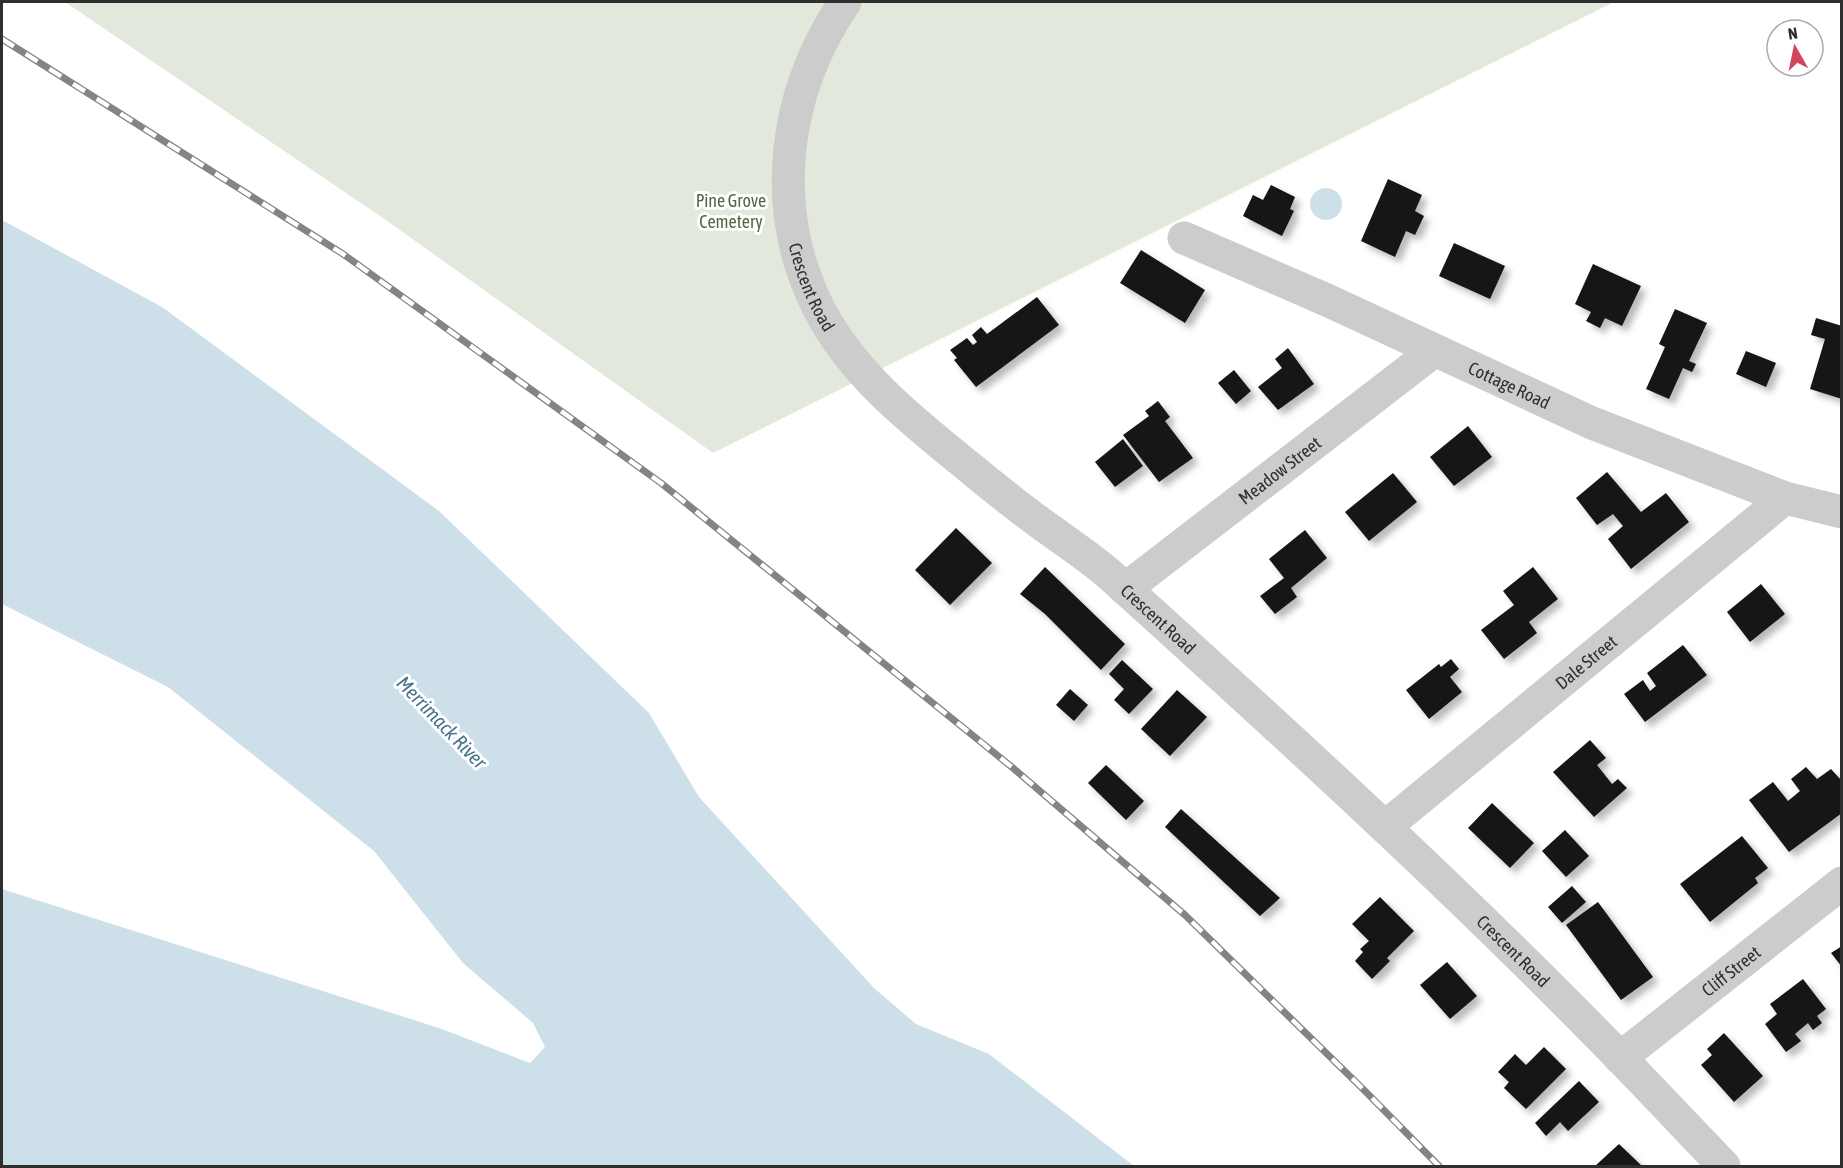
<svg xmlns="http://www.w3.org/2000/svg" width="1843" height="1168" viewBox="0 0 1843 1168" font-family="'Asap Condensed',sans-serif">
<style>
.green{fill:#e3e8dc}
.water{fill:#cde0e9}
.building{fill:#161616;filter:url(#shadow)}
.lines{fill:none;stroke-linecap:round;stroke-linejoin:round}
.minor{stroke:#ccc;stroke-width:33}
.rail-casing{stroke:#848484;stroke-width:7}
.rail{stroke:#fff;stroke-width:4.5;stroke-dasharray:14;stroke-linecap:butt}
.labels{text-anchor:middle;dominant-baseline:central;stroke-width:6;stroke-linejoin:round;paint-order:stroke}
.park-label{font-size:18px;fill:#556641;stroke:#fff}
.street-label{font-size:18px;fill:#2f2f2f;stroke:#fff}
.water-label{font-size:20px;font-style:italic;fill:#467489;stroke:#fff}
</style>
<defs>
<filter id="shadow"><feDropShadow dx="5.5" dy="5.5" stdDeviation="3" flood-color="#0004"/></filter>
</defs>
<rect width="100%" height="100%" fill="#fff"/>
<path class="green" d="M65 2H1614L713 453 383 218Z"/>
<g class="water">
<circle cx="1326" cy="204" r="16"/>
<path d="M2 220 162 307 439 511 649 713 699 797 874 988 916 1024 989 1054 1134 1166H2V889L439 1028 530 1063 545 1047 533 1023 463 963 374 851 168 687 2 604Z"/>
</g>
<g class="building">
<path d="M1388 179 1422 195 1415 211 1424 216 1415 235 1406 231 1395 257 1361 241Z"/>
<path d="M1271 185 1295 197 1290 209 1294 211 1282 236 1243 216 1253 195 1263 200Z"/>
<path d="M1454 243 1505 266 1490 299 1439 276Z"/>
<path d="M1141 250 1205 290 1185 323 1120 283Z"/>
<path d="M1593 264 1641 286 1622 326 1605 318 1600 328 1586 321 1591 312 1575 304Z"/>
<path d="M1037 297 1059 325 976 387 954 360 957 358 950 350 967 338 973 345 977 342 972 335 981 327 987 334Z"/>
<path d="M1675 309 1707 323 1689 361 1696 364 1692 372 1683 368 1669 399 1646 389 1665 347 1659 344Z"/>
<path d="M1816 318 1842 326V399L1810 389 1825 339 1811 335Z"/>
<path d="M1288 348 1314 384 1278 410 1258 387 1282 368 1275 359Z"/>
<path d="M1746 351 1776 363 1766 387 1736 374Z"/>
<path d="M1234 370 1251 391 1236 404 1218 383Z"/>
<path d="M1158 401 1170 417 1165 421 1193 458 1159 482 1123 435 1149 416 1145 411Z"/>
<path d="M1468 426 1492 457 1454 486 1430 457Z"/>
<path d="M1123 439 1143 466 1115 487 1095 462Z"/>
<path d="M1607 472 1641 512 1666 493 1689 522 1631 569 1608 539 1623 526 1613 514 1597 525 1576 498Z"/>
<path d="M1393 473 1417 502 1369 541 1345 512Z"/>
<path d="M956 528 992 563 950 605 915 570Z"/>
<path d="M1305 530 1327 558 1291 588 1297 597 1275 614 1260 596 1284 578 1269 559Z"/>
<path d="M1045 567 1125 644 1101 670 1045 614 1020 594Z"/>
<path d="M1533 567 1558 599 1529 622 1537 633 1504 659 1481 630 1514 605 1503 591Z"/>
<path d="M1761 584 1785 614 1750 642 1727 612Z"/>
<path d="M1683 645 1707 675 1645 722 1624 694 1643 680 1650 691 1656 686 1647 673Z"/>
<path d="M1451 659 1459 669 1450 677 1462 692 1429 719 1406 690 1439 664 1441 667Z"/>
<path d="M1122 660 1153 689 1129 714 1114 700 1124 689 1109 674Z"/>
<path d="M1070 689 1088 705 1074 721 1056 705Z"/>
<path d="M1177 690 1207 717 1170 756 1141 729Z"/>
<path d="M1590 740 1606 758 1597 765 1612 784 1618 779 1627 788 1594 817 1553 772Z"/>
<path d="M1106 765 1144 801 1126 820 1088 783Z"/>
<path d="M1806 767 1817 779 1831 769 1842 781V813L1789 852 1749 800 1773 782 1788 801 1800 791 1791 779Z"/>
<path d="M1492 803 1534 843 1510 868 1468 828Z"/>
<path d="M1181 809 1280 898 1260 916 1165 827Z"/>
<path d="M1565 830 1589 856 1566 877 1542 851Z"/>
<path d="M1742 836 1768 868 1755 878 1758 883 1710 922 1680 884Z"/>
<path d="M1572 886 1586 902 1562 923 1548 907Z"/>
<path d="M1380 897 1414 931 1387 958 1390 961 1372 979 1355 961 1363 952 1360 949 1369 941 1352 924Z"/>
<path d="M1598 902 1653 977 1621 1000 1566 925Z"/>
<path d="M1842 946V967L1831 953Z"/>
<path d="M1447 962 1477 996 1450 1019 1420 985Z"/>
<path d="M1803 979 1826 1009 1817 1016 1822 1023 1813 1030 1808 1023 1795 1034 1801 1041 1786 1052 1765 1024 1777 1014 1770 1004Z"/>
<path d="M1724 1033 1763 1076 1734 1102 1701 1065 1712 1055 1707 1049Z"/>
<path d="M1544 1047 1566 1069 1526 1109 1504 1088 1509 1082 1498 1072 1515 1054 1526 1065Z"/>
<path d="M1579 1081 1599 1102 1568 1131 1560 1122 1546 1136 1535 1123Z"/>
<path d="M1619 1144 1642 1166H1595Z"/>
</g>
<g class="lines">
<g class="minor">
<path id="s1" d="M845 2C783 93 768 208 819 309 851 371 905 415 958 458 985 480 1011 502 1039 522 1062 539 1087 555 1109 574 1275 724 1441 875 1598 1035 1641 1078 1682 1123 1724 1166"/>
<path id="s2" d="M1184 238 1329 301 1592 423 1785 498 1842 512"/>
<path id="s3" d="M1125 589 1434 351"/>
<path id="s4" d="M1385 827 1785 498"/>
<path id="s5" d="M1620 1058 1842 883"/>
</g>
<g class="rail-casing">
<path id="rail" d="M2 39 343 254 661 483 1013 768 1185 915 1364 1090 1439 1166"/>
</g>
<use href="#rail" class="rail"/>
</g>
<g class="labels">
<g class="park-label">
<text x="731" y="200">Pine Grove<tspan x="731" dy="21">Cemetery</tspan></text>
</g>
<g class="street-label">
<text stroke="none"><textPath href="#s1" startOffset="300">Crescent Road</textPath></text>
<text stroke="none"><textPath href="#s2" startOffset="357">Cottage Road</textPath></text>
<text stroke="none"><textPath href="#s3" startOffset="195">Meadow Street</textPath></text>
<text stroke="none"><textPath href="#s1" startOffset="786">Crescent Road</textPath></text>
<text stroke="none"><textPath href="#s4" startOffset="260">Dale Street</textPath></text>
<text stroke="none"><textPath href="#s1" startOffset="1272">Crescent Road</textPath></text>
<text stroke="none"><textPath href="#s5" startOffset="141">Cliff Street</textPath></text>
</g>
<g class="water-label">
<text transform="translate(442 722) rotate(46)">Merrimack River</text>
</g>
</g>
<rect width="1843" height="1168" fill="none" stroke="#2f2f2f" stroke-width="6"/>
<g transform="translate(1795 48) rotate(351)"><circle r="28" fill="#ffffff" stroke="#acacac" stroke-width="1.5"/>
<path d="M0-4.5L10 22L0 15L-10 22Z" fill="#d3455a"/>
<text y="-9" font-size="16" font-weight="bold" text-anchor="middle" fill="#2f2f2f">N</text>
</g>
</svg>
